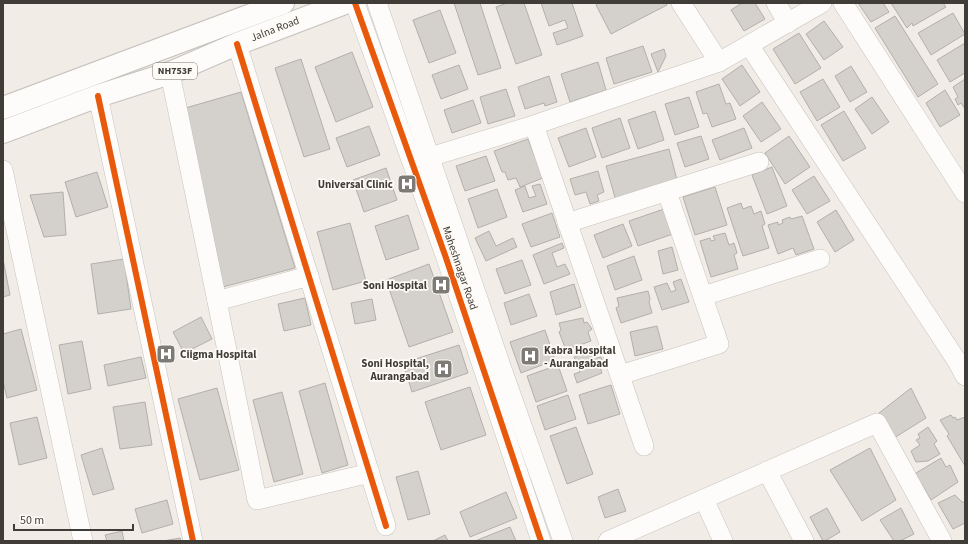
<svg xmlns="http://www.w3.org/2000/svg" width="968" height="544" viewBox="0 0 968 544" font-family="'Source Sans 3',sans-serif">
<style>
.building{fill:#d4d0cc;stroke:#b3afab}
.lines{fill:none;stroke-linecap:round;stroke-linejoin:round}
.minor-casing{stroke:#c6c2bd;stroke-width:20}
.highway-casing{stroke:#c6c2bd;stroke-width:24}
.minor{stroke:#fdfcfb;stroke-width:19}
.highway{stroke:#fdfcfb;stroke-width:22}
.cycleway-casing{stroke:#fefaf6;stroke-width:8}
.cycleway{stroke:#e8590c;stroke-width:6}
.labels{text-anchor:middle;dominant-baseline:central;stroke-width:3.5;stroke-linejoin:round;paint-order:stroke}
.shield{fill:#fefaf6;stroke:#797571;stroke-width:1}
.shield-label{font-size:10px;font-weight:bold;fill:#403c38}
.street-label{font-size:11px;fill:#403c38;stroke:#fefaf6}
.poi-label{font-size:11px;font-weight:bold;fill:#403c38;stroke:#fefaf6;text-anchor:end}
</style>
<rect width="100%" height="100%" fill="#f1ece6"/>
<g class="building">
<path d="M454 3H480L501 68 478 75Z"/>
<path d="M507 3H524L542 55 516 64 496 7Z"/>
<path d="M541 3H572L583 36 557 45 553 33 568 28 565 20 549 26Z"/>
<path d="M599 3H666L667 5 611 34 596 5Z"/>
<path d="M742 3H755L765 19 744 31 731 10Z"/>
<path d="M858 3H883L889 12 871 22Z"/>
<path d="M891 3H943L946 7 913 26 912 23 907 28Z"/>
<path d="M440 10 456 53 429 63 413 20Z"/>
<path d="M953 13 965 34 931 55 918 33Z"/>
<path d="M895 16 938 84 918 97 875 28Z"/>
<path d="M824 21 843 47 824 60 806 34Z"/>
<path d="M799 33 821 68 795 84 773 49Z"/>
<path d="M965 43V73L950 82 937 60Z"/>
<path d="M643 46 652 72 614 84 606 58Z"/>
<path d="M664 49 666 56 658 72 651 54Z"/>
<path d="M352 52 373 107 336 122 315 67Z"/>
<path d="M301 59 330 149 304 157 275 68Z"/>
<path d="M598 62 606 90 570 102 561 74Z"/>
<path d="M459 65 468 89 441 99 432 75Z"/>
<path d="M742 65 760 92 740 106 722 79Z"/>
<path d="M851 66 867 92 850 102 835 76Z"/>
<path d="M549 76 557 102 545 106 544 103 525 109 518 87Z"/>
<path d="M823 79 840 107 817 121 800 92Z"/>
<path d="M965 79V109L961 103 958 105 955 99 958 97 953 87Z"/>
<path d="M719 84 726 104 730 103 736 119 712 127 707 113 703 114 696 92Z"/>
<path d="M506 89 515 116 488 124 480 97Z"/>
<path d="M945 90 960 115 940 127 926 103Z"/>
<path d="M241 92 295 268 219 288 182 109Z"/>
<path d="M689 97 699 127 675 135 665 104Z"/>
<path d="M872 97 889 122 872 134 855 109Z"/>
<path d="M473 100 481 123 452 133 444 110Z"/>
<path d="M762 102 781 129 761 142 743 116Z"/>
<path d="M655 111 664 140 638 149 628 120Z"/>
<path d="M844 111 866 148 843 161 821 125Z"/>
<path d="M620 118 630 148 602 158 592 128Z"/>
<path d="M369 126 380 155 347 167 336 138Z"/>
<path d="M586 128 596 157 569 167 558 138Z"/>
<path d="M744 128 752 148 720 160 712 140Z"/>
<path d="M701 136 709 159 685 167 677 143Z"/>
<path d="M789 136 810 167 785 184 765 153Z"/>
<path d="M528 139 543 178 520 187 516 178 508 180 505 172H502L494 151Z"/>
<path d="M669 149 678 184 616 201 606 166Z"/>
<path d="M486 156 495 181 465 191 456 166Z"/>
<path d="M772 167 787 206 767 214 752 175Z"/>
<path d="M386 168 397 200 364 212 353 180Z"/>
<path d="M598 171 604 192 597 195 599 201 590 204 586 192 575 195 570 179Z"/>
<path d="M97 172 108 207 76 217 65 182Z"/>
<path d="M814 176 830 201 807 214 792 190Z"/>
<path d="M540 184 547 204 523 212 515 190 525 186 529 198 536 196 532 186Z"/>
<path d="M715 187 727 225 695 235 683 197Z"/>
<path d="M497 189 507 217 478 228 468 199Z"/>
<path d="M63 192 66 235 44 237 30 195Z"/>
<path d="M741 203 743 209 751 206 754 214 761 211 765 224 762 226 769 248 743 256 727 208Z"/>
<path d="M664 209 673 234 638 246 629 221Z"/>
<path d="M836 210 854 240 835 252 817 222Z"/>
<path d="M552 213 560 237 531 247 522 224Z"/>
<path d="M408 215 419 249 386 260 375 226Z"/>
<path d="M802 216 814 249 796 255 793 248 778 254 768 225 778 222V225L783 223 782 220 790 217 791 219Z"/>
<path d="M350 223 366 281 333 290 317 232Z"/>
<path d="M623 224 632 246 603 258 594 235Z"/>
<path d="M489 231 496 246 513 238 517 247 486 261 475 238Z"/>
<path d="M725 233 729 245 734 243 737 253 734 255 738 269 711 277 700 241 710 238 711 241 715 240 713 236Z"/>
<path d="M562 243 564 248 552 253 557 267 565 264 570 274 544 284 533 255Z"/>
<path d="M672 247 678 270 663 274 658 251Z"/>
<path d="M634 256 642 280 615 290 607 266Z"/>
<path d="M3 259 10 295 3 297Z"/>
<path d="M124 259 131 309 98 314 91 264Z"/>
<path d="M522 260 531 285 505 294 496 269Z"/>
<path d="M429 264 453 332 409 347 386 280Z"/>
<path d="M681 279 689 302 662 310 654 287 667 283 671 292 676 290 673 282Z"/>
<path d="M574 284 581 307 556 315 550 292Z"/>
<path d="M648 291 650 299 649 302 652 313 621 323 616 308 619 306 617 298Z"/>
<path d="M529 294 537 316 511 325 504 303Z"/>
<path d="M305 298 311 325 284 331 278 304Z"/>
<path d="M372 299 376 320 355 324 351 303Z"/>
<path d="M201 317 212 339 184 353 173 332Z"/>
<path d="M583 318 584 323 587 322 592 329 588 332 591 341 566 350 559 332 561 330 559 323Z"/>
<path d="M657 326 663 349 635 356 630 332Z"/>
<path d="M21 329 37 390 7 398 3 381V334Z"/>
<path d="M545 330 555 360 521 373 510 342Z"/>
<path d="M82 341 91 389 68 394 59 345Z"/>
<path d="M459 345 468 373 412 392 403 363Z"/>
<path d="M594 349 597 358 601 357 604 365 600 367 602 373 577 383 574 374 580 372 574 357Z"/>
<path d="M141 357 146 378 108 386 104 365Z"/>
<path d="M558 365 567 391 536 402 527 376Z"/>
<path d="M325 383 348 465 322 473 299 391Z"/>
<path d="M611 385 620 414 588 424 579 395Z"/>
<path d="M470 387 486 435 441 450 425 402Z"/>
<path d="M217 388 239 470 200 480 178 399Z"/>
<path d="M911 388 926 418 894 438 879 413Z"/>
<path d="M282 392 303 474 274 482 253 400Z"/>
<path d="M568 395 576 419 545 430 537 406Z"/>
<path d="M145 402 152 445 120 449 113 407Z"/>
<path d="M951 415 953 418 955 417 957 420 965 417V466L947 436 949 434 940 420Z"/>
<path d="M37 417 47 458 19 465 10 423Z"/>
<path d="M576 427 593 474 567 484 550 436Z"/>
<path d="M928 427 937 441 934 444 940 454 928 461 916 462 911 451 920 445 916 440 920 438 918 434Z"/>
<path d="M102 448 114 489 93 495 81 455Z"/>
<path d="M870 448 896 500 862 521 830 470Z"/>
<path d="M941 458 946 467 950 465 958 482 931 500 921 483 917 485 911 476Z"/>
<path d="M418 471 430 514 408 520 396 477Z"/>
<path d="M618 489 626 511 605 518 598 497Z"/>
<path d="M506 492 517 518 470 537 460 512Z"/>
<path d="M955 495 962 502H965V523L953 529 938 503Z"/>
<path d="M167 500 173 524 142 533 135 509Z"/>
<path d="M827 508 840 532 825 541H823L810 517Z"/>
<path d="M901 508 914 534 900 541H894L880 520Z"/>
<path d="M510 527 516 541H475Z"/>
<path d="M122 531 124 541H107L105 535Z"/>
<path d="M445 535 448 541H433Z"/>
<path d="M180 538 181 541H163Z"/>
</g>
<g class="lines">
<g class="minor-casing">
<g id="minor">
<path d="M355 3 445 255 541 541"/>
<path d="M377 3 502 369 563 541"/>
<path d="M681 3 719 62"/>
<path d="M776 3 788 23"/>
<path d="M843 3 965 193"/>
<path d="M237 44 386 526"/>
<path d="M749 45 957 361 965 376"/>
<path d="M170 73 217 301"/>
<path d="M98 96 193 541"/>
<path d="M534 125 644 446"/>
<path d="M417 161 534 125 719 62 822 3"/>
<path d="M3 170 83 541"/>
<path d="M567 223 759 162"/>
<path d="M309 276 217 301 257 500 370 473"/>
<path d="M703 296 820 259"/>
<path d="M620 375 719 344 667 192"/>
<path d="M767 471 804 541"/>
<path d="M704 499 723 541"/>
<path d="M608 541 877 423 942 541"/>
</g>
</g>
<g class="highway-casing">
<g id="highway">
<path d="M3 108 283 3"/>
<path d="M3 132 98 96 170 73 237 44 345 3"/>
</g>
</g>
<use href="#minor" class="minor"/>
<use href="#highway" class="highway"/>
<g class="cycleway-casing">
<g id="cycleway">
<path d="M355 3 445 255 541 541"/>
<path d="M237 44 386 526"/>
<path d="M98 96 193 541"/>
</g>
</g>
<use href="#cycleway" class="cycleway"/>
</g>
<defs>
<g id="hospital-square" transform="scale(1)"><rect x="-9" y="-9" width="18" height="18" rx="4" fill="#7e7a75" stroke="#fefaf6"/><path d="M-5-5h3v3.5h4V-5h3V5h-3V1.5h-4V5h-3Z" fill="#fff"/></g>
</defs>
<g fill-rule="evenodd">
<use href="#hospital-square" x="407" y="184"/>
<use href="#hospital-square" x="441" y="285"/>
<use href="#hospital-square" x="166" y="354"/>
<use href="#hospital-square" x="530" y="356"/>
<use href="#hospital-square" x="443" y="369"/>
</g>
<g class="labels">
<rect class="shield" x="153" y="63" width="44" height="16" rx="3"/>
<g class="shield-label">
<text x="175" y="71">NH753F</text>
</g>
<g class="street-label">
<text transform="translate(275 29) rotate(-21)">Jalna Road</text>
<text transform="translate(460 268) rotate(71)">Maheshnagar Road</text>
</g>
<g class="poi-label">
<text x="393" y="184">Universal Clinic</text>
<text x="427" y="285">Soni Hospital</text>
<text x="544" y="350" text-anchor="start">Kabra Hospital<tspan x="544" dy="13">- Aurangabad</tspan></text>
<text x="180" y="354" text-anchor="start">Ciigma Hospital</text>
<text x="429" y="363">Soni Hospital,<tspan x="429" dy="13">Aurangabad</tspan></text>
</g>
</g>
<rect width="968" height="544" fill="none" stroke="#403c38" stroke-width="8"/>
<path d="M14 524v6h119v-6" fill="none" stroke="#403c38" stroke-width="2"/>
<text x="20" y="524" font-size="12" fill="#403c38" stroke="#fefaf6" stroke-width="3" paint-order="stroke">50 m</text>
</svg>
